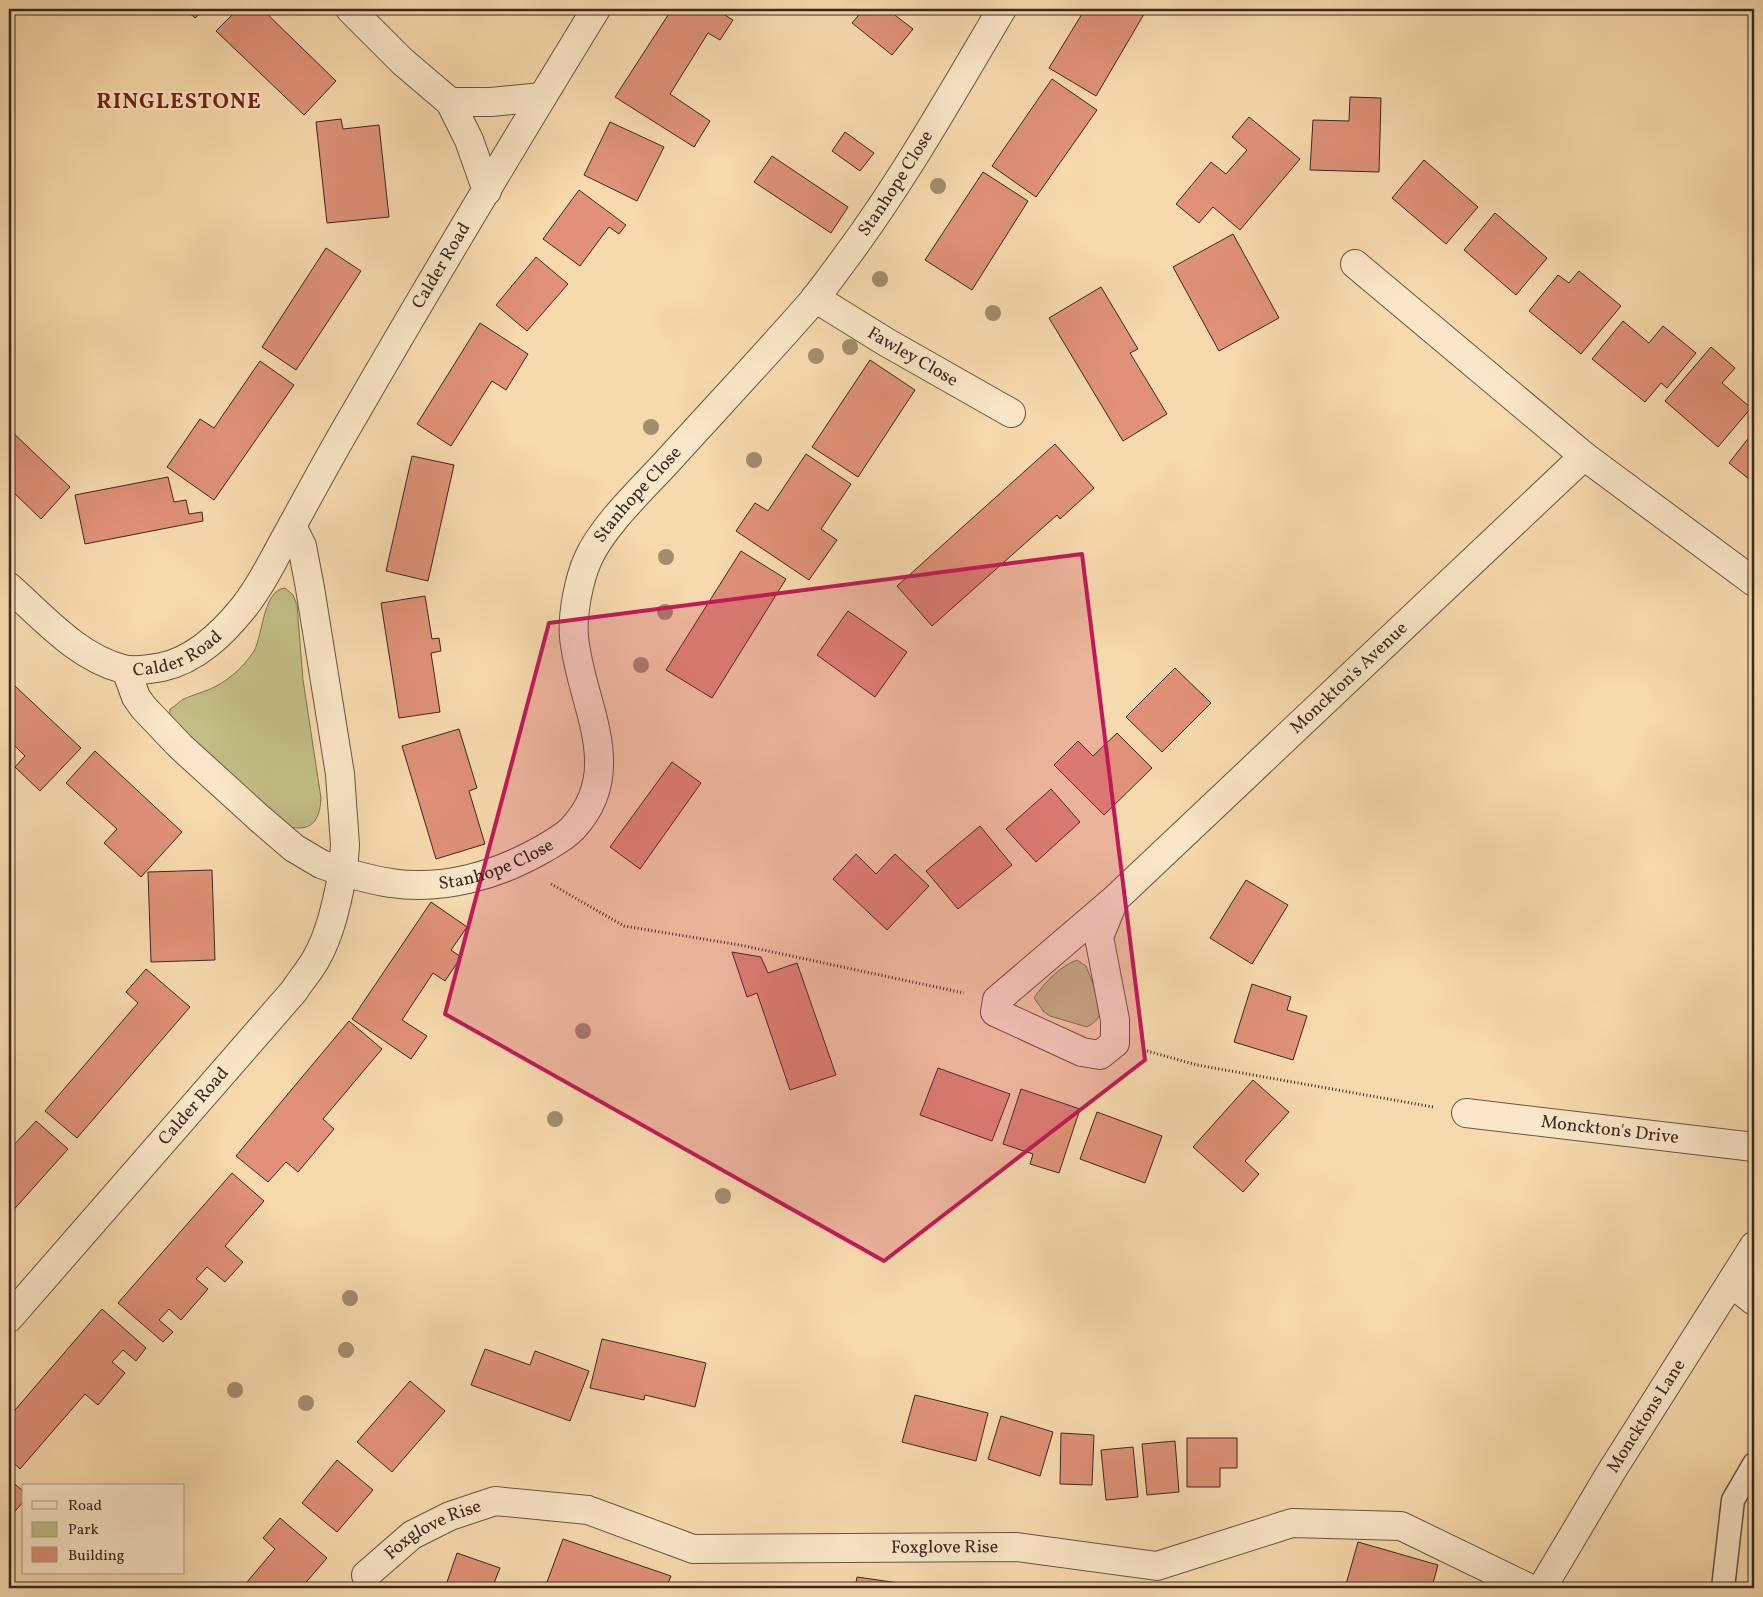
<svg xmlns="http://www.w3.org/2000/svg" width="1763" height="1597" viewBox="0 0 1763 1597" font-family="Vollkorn,serif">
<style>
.green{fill:#c2be86;stroke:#7e7354}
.building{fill:#e09177;stroke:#392821}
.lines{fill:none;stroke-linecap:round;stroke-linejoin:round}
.service-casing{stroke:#685444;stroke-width:25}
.minor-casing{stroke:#685444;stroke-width:30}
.path{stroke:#392821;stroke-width:3;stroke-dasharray:1 2.5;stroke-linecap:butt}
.service{stroke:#fae7c9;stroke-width:22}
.minor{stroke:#fae7c9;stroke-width:28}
.tree{fill:#a18d6d}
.marked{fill:#c2185b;fill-opacity:0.2;stroke:#c2185b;stroke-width:4;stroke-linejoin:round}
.labels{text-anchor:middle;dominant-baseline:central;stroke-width:4;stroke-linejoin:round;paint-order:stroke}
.street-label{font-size:18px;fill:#392821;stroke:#fae7c9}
.district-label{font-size:22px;font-weight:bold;letter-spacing:1px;fill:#7a1f14;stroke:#fae7c9}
</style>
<rect width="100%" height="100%" fill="#f7daac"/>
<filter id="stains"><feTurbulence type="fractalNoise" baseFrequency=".004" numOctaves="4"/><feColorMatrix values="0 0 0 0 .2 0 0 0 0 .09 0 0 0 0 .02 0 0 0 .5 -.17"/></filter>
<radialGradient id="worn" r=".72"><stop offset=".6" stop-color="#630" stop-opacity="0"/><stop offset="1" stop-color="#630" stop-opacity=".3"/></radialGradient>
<g class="green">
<path d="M285 588 293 595 297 605 303 680 321 798C320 821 311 833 287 826L179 727C173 721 169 718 170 709 176 706 180 700 186 698 193 695 200 693 208 690 227 682 243 668 254 651 263 635 263 590 285 588Z"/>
<path d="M1077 960 1086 966C1090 977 1104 1007 1099 1016 1097 1021 1092 1024 1087 1027L1050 1016 1044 1012 1034 998C1044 983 1060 966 1077 960Z"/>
</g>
<g class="building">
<path d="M185 9H205L195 18Z"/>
<path d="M238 9H262L336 81 304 115 216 31Z"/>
<path d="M672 9H719L718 11 733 20 720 40 708 33 670 94 710 121 694 147 615 97Z"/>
<path d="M864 9H887L913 29 892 55 852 23Z"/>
<path d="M1085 9H1147L1096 96 1049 68Z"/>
<path d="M1052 79 1097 110 1036 197 992 166Z"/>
<path d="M1350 97 1381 98 1379 172 1310 170 1313 120 1349 121Z"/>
<path d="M1249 117 1300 159 1240 230 1213 207 1199 223 1176 204 1211 162 1226 174 1247 150 1232 137Z"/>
<path d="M341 119 343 129 379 125 389 217 327 223 316 122Z"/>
<path d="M610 122 664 147 637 201 584 175Z"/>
<path d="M845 132 874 153 860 171 832 151Z"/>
<path d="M772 156 848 207 831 233 754 182Z"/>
<path d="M1424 160 1478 207 1446 244 1392 198Z"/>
<path d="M983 172 1028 201 972 290 925 260Z"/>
<path d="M579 190 626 225 619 234 609 227 580 266 543 239Z"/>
<path d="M1495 213 1547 258 1516 295 1464 250Z"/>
<path d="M1233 234 1279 318 1219 351 1173 267Z"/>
<path d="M326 248 361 271 296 370 262 347Z"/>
<path d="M536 257 568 284 527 331 496 305Z"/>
<path d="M1579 271 1621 306 1581 354 1529 311 1558 275 1569 283Z"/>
<path d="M1101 287 1138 349 1130 353 1167 414 1123 441 1049 318Z"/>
<path d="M1623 321 1649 343 1663 326 1696 353 1667 388 1661 383 1645 402 1592 359Z"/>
<path d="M480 323 528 354 506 390 492 381 451 446 417 424Z"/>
<path d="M1711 347 1735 368 1722 383 1751 408 1718 447 1665 401Z"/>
<path d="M870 360 915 390 858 477 812 447Z"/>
<path d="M260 361 294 385 214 500 167 467 200 419 214 428Z"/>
<path d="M9 429 70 487 41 519 9 488Z"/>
<path d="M1754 431V483L1729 463Z"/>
<path d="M1055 444 1094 488 1060 519 1057 515 932 626 897 586Z"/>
<path d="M806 454 851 484 821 529 837 540 809 580 736 531 755 503 768 511Z"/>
<path d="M412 456 454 465 428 581 386 571Z"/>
<path d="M168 477 174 502 186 500 189 514 202 512 203 521 85 544 75 495Z"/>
<path d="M741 551 786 579 712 698 666 670Z"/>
<path d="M425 596 432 639 439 638 441 651 431 653 440 712 399 718 381 603Z"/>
<path d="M848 611 907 652 875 697 817 655Z"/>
<path d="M1175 668 1211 703 1162 752 1126 717Z"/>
<path d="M15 686 81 748 40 791 15 767 25 756 9 740V694Z"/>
<path d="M459 729 477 788 469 791 485 844 436 859 402 746Z"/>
<path d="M1117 733 1152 768 1104 815 1054 765 1078 741 1093 756Z"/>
<path d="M95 751 182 832 141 877 104 843 117 829 66 783Z"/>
<path d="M672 762 701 783 640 869 610 847Z"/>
<path d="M1051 789 1080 822 1036 862 1006 829Z"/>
<path d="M980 826 1012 865 958 909 926 871Z"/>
<path d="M856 854 876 874 895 854 929 886 887 930 833 879Z"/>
<path d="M212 870 215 960 151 962 148 872Z"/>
<path d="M1246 880 1288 905 1252 964 1210 938Z"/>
<path d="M431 902 467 927 451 950 461 957 445 981 433 973 402 1020 427 1036 411 1059 352 1019Z"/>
<path d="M732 952 761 957 768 973 797 963 836 1075 790 1090 757 993 747 997Z"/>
<path d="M146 969 190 1007 77 1138 45 1111 138 1003 126 992Z"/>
<path d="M1252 984 1291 997 1287 1010 1307 1016 1293 1060 1234 1042Z"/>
<path d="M349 1021 382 1049 323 1119 334 1129 298 1172 286 1162 268 1182 236 1156Z"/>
<path d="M938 1068 1010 1094 992 1141 920 1115Z"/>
<path d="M1253 1080 1289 1112 1245 1161 1259 1174 1243 1192 1193 1147Z"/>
<path d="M1021 1089 1080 1109 1059 1173 1030 1164 1033 1154 1003 1144Z"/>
<path d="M1097 1112 1162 1136 1145 1183 1080 1159Z"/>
<path d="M36 1121 68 1149 9 1215V1142L13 1146Z"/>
<path d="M232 1173 264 1201 225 1246 243 1262 225 1282 207 1267 196 1279 208 1289 181 1320 169 1309 159 1320 173 1332 163 1342 118 1303Z"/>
<path d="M102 1309 146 1348 136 1361 123 1350 112 1362 125 1373 98 1405 85 1394 20 1469 9 1459V1417Z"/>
<path d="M602 1339 706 1363 695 1407 645 1395 644 1400 590 1388Z"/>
<path d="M485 1349 530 1365 535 1351 589 1371 570 1421 471 1385Z"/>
<path d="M410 1381 445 1411 392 1472 357 1442Z"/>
<path d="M915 1395 988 1413 976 1461 902 1442Z"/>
<path d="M1001 1416 1053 1432 1040 1476 988 1459Z"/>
<path d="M1061 1433 1094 1435 1092 1485 1060 1484Z"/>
<path d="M1187 1438H1237V1468H1220V1487H1187Z"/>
<path d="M1175 1441 1179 1492 1147 1495 1142 1444Z"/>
<path d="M1133 1447 1138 1497 1106 1500 1101 1450Z"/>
<path d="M337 1460 373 1490 337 1532 302 1503Z"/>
<path d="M9 1479 24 1492V1501L9 1518Z"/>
<path d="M280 1518 327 1558 301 1588H242L275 1549 263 1538Z"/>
<path d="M563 1539 671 1576 666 1588H564L547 1582Z"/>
<path d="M1358 1542 1438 1565 1433 1583 1451 1588H1345Z"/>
<path d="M457 1553 500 1568 492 1588H445Z"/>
<path d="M857 1577 933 1588H855Z"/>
</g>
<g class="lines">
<g class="service-casing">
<path id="service" d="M1723 1588 1733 1500 1754 1464"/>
</g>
<g class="minor-casing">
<g id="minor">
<path d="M350 9 403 62 450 102 469 140 487 191"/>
<path d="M450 102H491L542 97"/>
<path d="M1355 264 1584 456 1754 582"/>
<path id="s1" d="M815 298 886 342 1011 413"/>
<path id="s2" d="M9 587C43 617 77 657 123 669 134 672 151 669 162 667 196 660 223 633 244 607 259 588 271 565 282 544 306 501 329 457 354 415 433 278 514 143 596 9"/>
<path d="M126 670 136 697 143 707 180 746 259 818 294 848 321 864 343 872 345 845 340 774 310 588 302 546 292 526"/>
<path id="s3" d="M1114 900 1099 937 1115 1020V1043L1100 1055 1082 1052 995 1012 997 1000 1114 900 1584 456"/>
<path id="s4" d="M1466 1113 1754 1147"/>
<path d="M1731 1283 1754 1301"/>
<path id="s5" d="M9 1318 294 991C301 980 310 970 316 959 331 933 337 901 343 872 359 876 375 881 391 883 443 891 498 875 543 849 553 843 565 837 573 828 628 769 580 703 574 637 572 614 579 579 588 559 602 527 641 490 665 464 714 410 765 356 813 301 824 287 835 272 846 257 904 179 952 93 1002 9"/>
<path id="s6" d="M366 1575 412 1535 450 1516 495 1501 588 1510 693 1549 1017 1547 1157 1566 1292 1523 1401 1526 1529 1588"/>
<path id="s7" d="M1542 1588 1611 1472 1754 1246"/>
</g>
</g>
<g class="path">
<path d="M551 884 624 926 740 945 964 993"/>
<path d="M1147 1051 1197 1065 1433 1107"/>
</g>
<use href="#service" class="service"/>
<use href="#minor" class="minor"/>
</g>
<g class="tree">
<circle cx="938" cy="186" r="8"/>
<circle cx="880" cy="279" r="8"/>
<circle cx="993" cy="313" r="8"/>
<circle cx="850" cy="347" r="8"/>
<circle cx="816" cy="356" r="8"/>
<circle cx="651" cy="427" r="8"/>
<circle cx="754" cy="460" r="8"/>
<circle cx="666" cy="557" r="8"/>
<circle cx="665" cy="612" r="8"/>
<circle cx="641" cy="665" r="8"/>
<circle cx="583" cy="1031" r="8"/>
<circle cx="555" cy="1119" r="8"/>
<circle cx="723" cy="1196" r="8"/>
<circle cx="350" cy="1298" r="8"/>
<circle cx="346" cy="1350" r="8"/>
<circle cx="235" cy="1390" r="8"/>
<circle cx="306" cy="1403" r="8"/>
</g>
<path class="marked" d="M1082 554 1145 1060 884 1261 445 1014 549 623Z"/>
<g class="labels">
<g class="street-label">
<text stroke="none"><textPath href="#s5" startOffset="1576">Stanhope Close</textPath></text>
<text stroke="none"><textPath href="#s2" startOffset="679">Calder Road</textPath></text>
<text stroke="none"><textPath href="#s1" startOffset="114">Fawley Close</textPath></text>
<text stroke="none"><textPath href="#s5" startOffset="1171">Stanhope Close</textPath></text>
<text stroke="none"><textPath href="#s2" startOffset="200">Calder Road</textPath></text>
<text stroke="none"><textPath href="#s3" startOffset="770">Monckton's Avenue</textPath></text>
<text stroke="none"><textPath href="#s5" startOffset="722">Stanhope Close</textPath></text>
<text stroke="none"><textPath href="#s5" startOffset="281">Calder Road</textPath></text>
<text stroke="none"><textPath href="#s4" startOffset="145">Monckton's Drive</textPath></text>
<text stroke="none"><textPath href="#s7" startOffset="201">Moncktons Lane</textPath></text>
<text stroke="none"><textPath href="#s6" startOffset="82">Foxglove Rise</textPath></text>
<text stroke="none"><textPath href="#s6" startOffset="608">Foxglove Rise</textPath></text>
</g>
<g class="district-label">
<text x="179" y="102">RINGLESTONE</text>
</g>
</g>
<rect width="1763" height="1597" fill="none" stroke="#f7daac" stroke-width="30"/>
<rect x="10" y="10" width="1743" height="1577" fill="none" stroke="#392821" stroke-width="2.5"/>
<rect x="15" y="15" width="1733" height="1567" fill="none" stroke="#392821"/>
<rect x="22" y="1484" width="162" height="90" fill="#fae7c9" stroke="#ad9b86"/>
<rect x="32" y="1501" width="25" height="8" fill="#fae7c9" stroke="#ad9b86"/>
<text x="68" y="1510" font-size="15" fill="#392821">Road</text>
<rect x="32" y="1522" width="25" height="15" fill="#c2be86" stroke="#ad9b86"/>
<text x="68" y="1534" font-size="15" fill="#392821">Park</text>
<rect x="32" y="1547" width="25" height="15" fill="#e09177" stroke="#ad9b86"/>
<text x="68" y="1560" font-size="15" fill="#392821">Building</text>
<rect width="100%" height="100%" filter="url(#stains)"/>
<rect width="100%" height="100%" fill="url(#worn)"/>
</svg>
